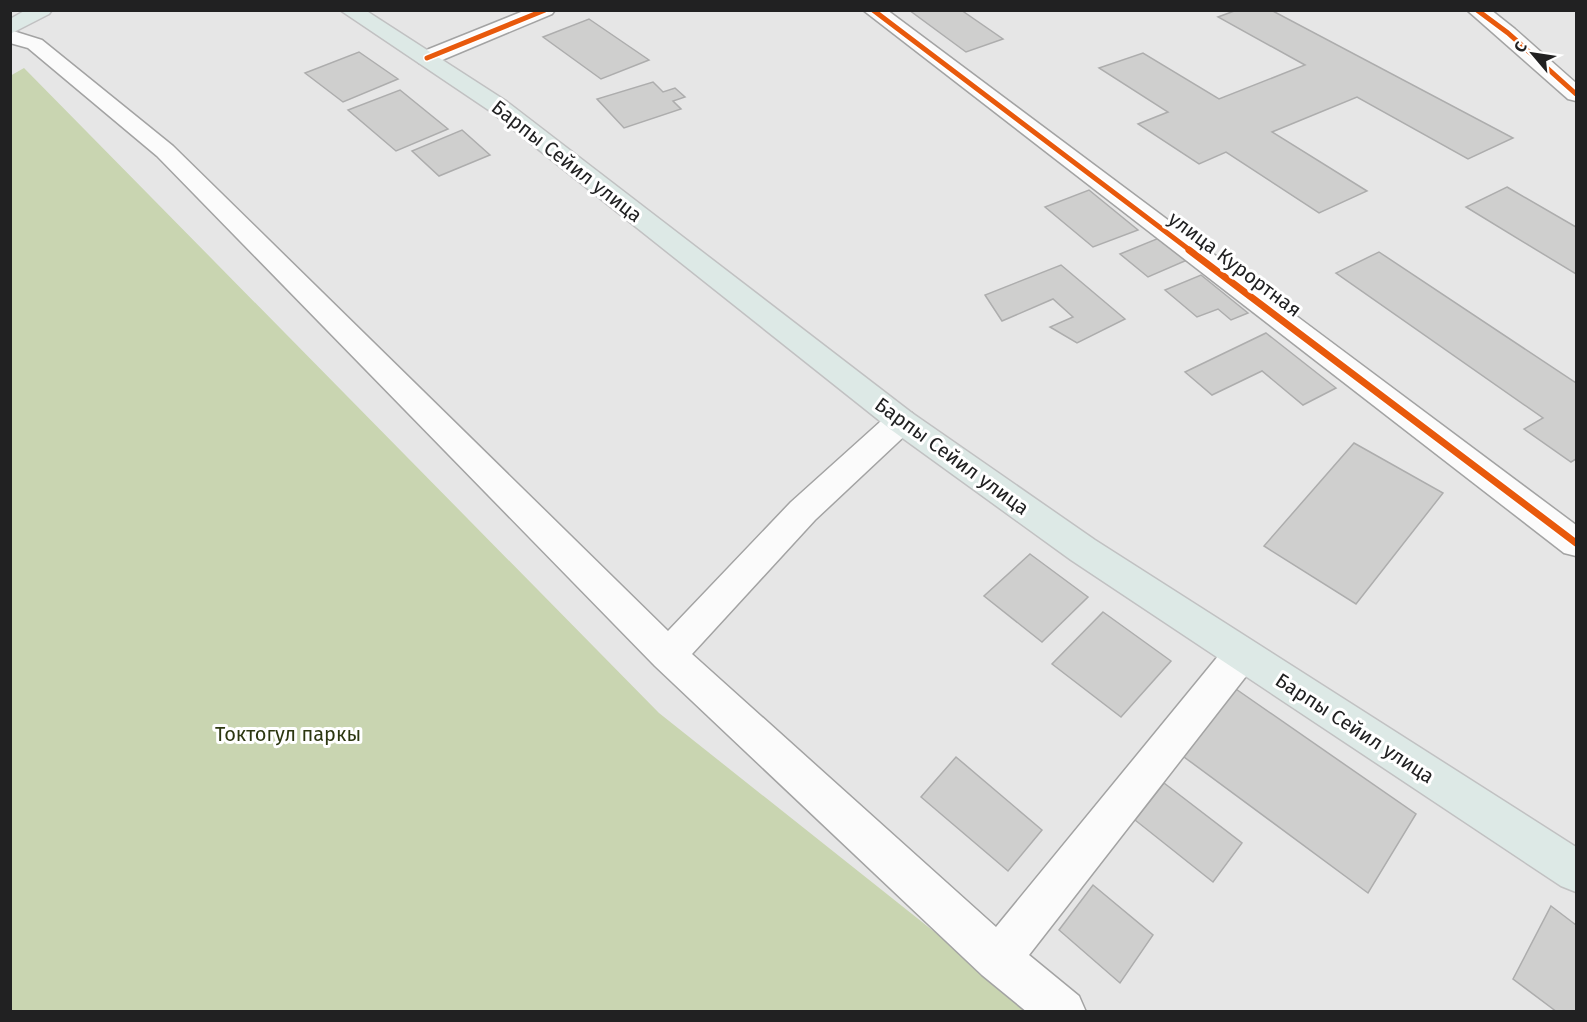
<svg xmlns="http://www.w3.org/2000/svg" width="1587" height="1022" viewBox="0 0 1587 1022" font-family="'Fira Sans',sans-serif">
<style>
.green{fill:#c9d5b1}
.building{fill:#cfcfce;stroke:#adadad;stroke-width:1.5}
.lines{fill:none;stroke-linecap:round;stroke-linejoin:round}
.minor-casing{stroke:#a3a3a3;stroke-width:3}
.major-casing{stroke:#c1c1c2;stroke-width:3}
.minor{fill:#fbfbfb;fill-rule:evenodd}
.major{fill:#dde9e6;fill-rule:evenodd}
.cycleway-far1-casing{stroke:#fff;stroke-width:8}
.cycleway-casing{stroke:#fff;stroke-width:10}
.cycleway-far1{stroke:#e8590c;stroke-width:5}
.cycleway{stroke:#e8590c;stroke-width:7}
.labels{text-anchor:middle;dominant-baseline:central;stroke-width:6;stroke-linejoin:round;paint-order:stroke}
.street-label{font-size:20px;fill:#212122;stroke:#fff}
.park-label{font-size:20px;fill:#2c3710;stroke:#fff}
</style>
<rect width="100%" height="100%" fill="#e6e6e6"/>
<path class="green" d="M24 68 659 713 1034 1011H11L10 76Z"/>
<g class="building">
<path d="M909 10H961L1003 39 966 52Z"/>
<path d="M1237 10H1271L1513 138 1468 159 1357 97 1272 132 1367 191 1319 213 1226 152 1199 164 1138 124 1168 112 1099 68 1143 53 1219 99 1305 65 1218 17Z"/>
<path d="M589 19 649 60 601 79 543 37Z"/>
<path d="M359 52 398 79 343 102 305 73Z"/>
<path d="M653 82 663 92 675 88 685 97 673 101 681 109 624 128 597 99Z"/>
<path d="M400 90 448 129 396 151 348 110Z"/>
<path d="M462 130 490 155 439 176 412 151Z"/>
<path d="M1507 187 1576 227V274L1466 207Z"/>
<path d="M1089 190 1138 230 1093 247 1045 207Z"/>
<path d="M1159 238 1187 260 1148 277 1120 254Z"/>
<path d="M1379 252 1576 383V459L1571 462 1524 429 1543 418 1336 273Z"/>
<path d="M1061 265 1125 319 1077 343 1050 327 1073 317 1053 299 1002 321 985 295Z"/>
<path d="M1201 275 1248 313 1231 320 1218 309 1197 317 1165 290Z"/>
<path d="M1266 333 1336 388 1303 405 1262 371 1212 395 1185 372Z"/>
<path d="M1354 443 1443 493 1356 604 1264 546Z"/>
<path d="M1030 554 1088 597 1042 642 984 596Z"/>
<path d="M1103 612 1171 661 1121 717 1052 664Z"/>
<path d="M1233 687 1416 814 1368 893 1180 754Z"/>
<path d="M956 757 1042 830 1008 871 921 797Z"/>
<path d="M1164 783 1242 843 1213 882 1135 820Z"/>
<path d="M1093 885 1153 935 1120 983 1059 930Z"/>
<path d="M1551 906 1576 925V1012H1557L1513 979Z"/>
</g>
<g class="lines">
<g class="minor-casing">
<g id="minor">
<path d="M526 10H555L552 14 435 63 427 64 419 63 416 58 419 53Z"/>
<path d="M863 10H887L1576 525V556L1564 553Z"/>
<path d="M1467 10H1491L1515 29 1576 83V101L1568 99Z"/>
<path d="M10 30 42 40 173 146 668 631 791 502 890 413 901 410 912 413 916 421 912 429 815 520 692 654 996 927 1228 644 1241 639 1254 644 1259 655 1254 666 1029 955 1079 996 1086 1012H1027L982 975 655 666 157 156 28 48 10 43Z"/>
</g>
</g>
<g class="major-casing">
<g id="major">
<path d="M26 10H52L49 14 10 34V19Z"/>
<path d="M340 10H365L506 101 912 413 1095 540 1576 847V892L1561 886 1071 560 890 429 490 111Z"/>
</g>
</g>
<use href="#minor" class="minor"/>
<use href="#major" class="major"/>
<g class="cycleway-far1-casing">
<g id="cycleway-far1">
<path d="M873 10 1191 251"/>
<path d="M1477 10 1508 33 1576 94"/>
<path d="M427 58 545 10"/>
</g>
</g>
<g class="cycleway-casing">
<path id="cycleway" d="M1189 250 1576 543"/>
</g>
<use href="#cycleway-far1" class="cycleway-far1"/>
<use href="#cycleway" class="cycleway"/>
</g>
<g class="labels">
<g class="street-label">
<text transform="translate(567 161) rotate(38)">Барпы Сейил улица</text>
<text transform="translate(1235 264) rotate(37)">улица Курортная</text>
<text transform="translate(952 456) rotate(36)">Барпы Сейил улица</text>
<text transform="translate(1355 728) rotate(33)">Барпы Сейил улица</text>
</g>
<g class="park-label">
<text x="288" y="734">Токтогул паркы</text>
</g>
</g>
<rect width="1587" height="1022" fill="none" stroke="#212122" stroke-width="24"/>
<g transform="translate(1533 54) rotate(299)" stroke="#ffffff" stroke-width="4.5" paint-order="stroke">
<path d="M0-4.5L10 22L0 15L-10 22Z" fill="#212122"/>
<text y="-9" font-size="16" font-weight="bold" text-anchor="middle" fill="#212122">С</text>
</g>
</svg>
